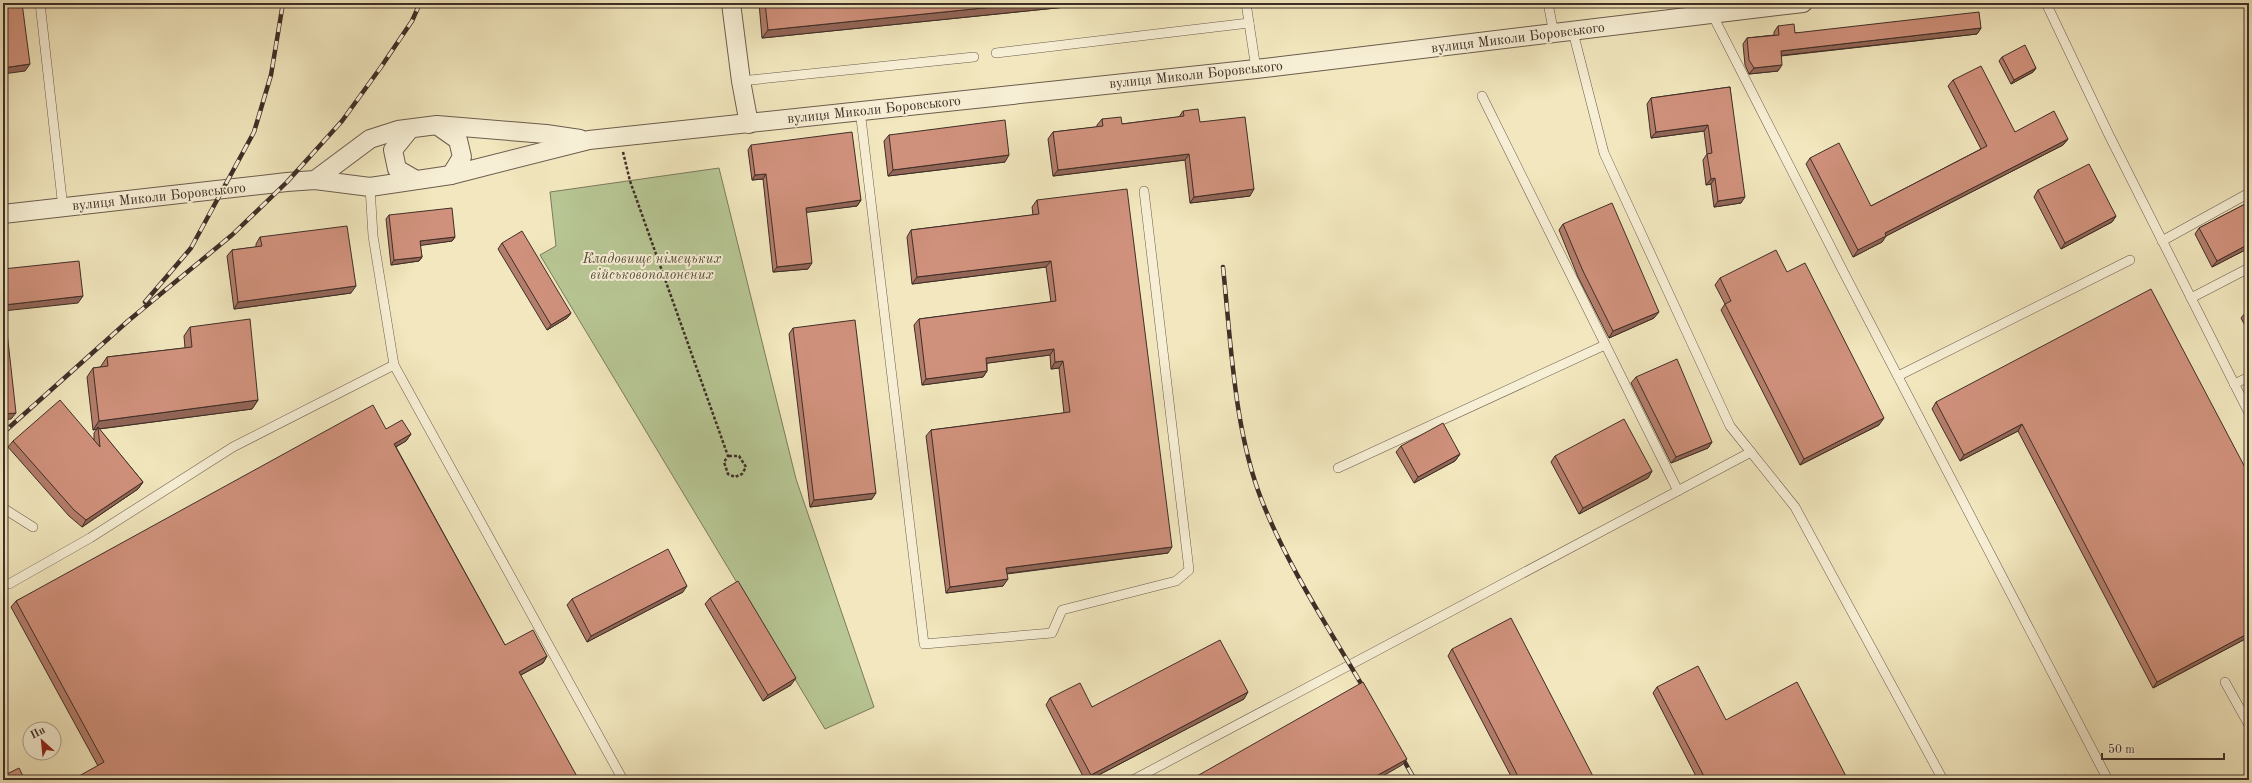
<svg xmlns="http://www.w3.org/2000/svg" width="2252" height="783" viewBox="0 0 2252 783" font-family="'Old Standard TT',serif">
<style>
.green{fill:#b7c694;stroke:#7b7a5e}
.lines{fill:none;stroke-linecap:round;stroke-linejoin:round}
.service-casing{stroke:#6c5c4d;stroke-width:10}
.minor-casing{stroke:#6c5c4d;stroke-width:20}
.path{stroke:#3f2e27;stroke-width:2.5;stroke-dasharray:3 2;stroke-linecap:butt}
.service{stroke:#f7efd5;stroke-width:9}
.minor{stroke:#f7efd5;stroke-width:18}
.rail-casing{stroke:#3f2e27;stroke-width:4.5}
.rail{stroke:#f7efd5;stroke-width:3;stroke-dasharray:9;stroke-linecap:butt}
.wall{fill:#b37d6b;stroke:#3f2e27}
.shaded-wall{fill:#926657;stroke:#3f2e27}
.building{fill:#d0917c;stroke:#3f2e27}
.labels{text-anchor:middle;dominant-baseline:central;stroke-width:4;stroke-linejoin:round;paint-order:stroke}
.street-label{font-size:14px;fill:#3f2e27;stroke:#f7efd5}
.park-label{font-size:14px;font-style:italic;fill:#574c3d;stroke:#f7efd5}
</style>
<rect width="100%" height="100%" fill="#f2e7be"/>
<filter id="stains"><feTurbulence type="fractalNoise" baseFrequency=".005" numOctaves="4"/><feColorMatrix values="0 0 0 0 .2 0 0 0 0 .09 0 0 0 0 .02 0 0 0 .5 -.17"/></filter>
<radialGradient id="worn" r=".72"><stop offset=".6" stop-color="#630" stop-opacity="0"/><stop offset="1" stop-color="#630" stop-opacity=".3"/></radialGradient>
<path class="green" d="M719 168 796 479 874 707 825 729 540 255 556 246 550 192Z"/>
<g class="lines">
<g class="service-casing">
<g id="service">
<path d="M40 3 63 208"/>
<path d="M1246 3 1256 69"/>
<path d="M1548 3 1554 34"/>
<path d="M2046 3 2109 135 2249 413"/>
<path d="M1712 14 1844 273 2108 780"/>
<path d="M1573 32 1604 153 1730 426 1795 507 1943 780"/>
<path d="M996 53 1249 23"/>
<path d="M741 81 974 57"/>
<path d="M1482 96 1678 491"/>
<path d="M860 110 924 644 1052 633 1062 610 1176 581 1189 570 1144 191"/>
<path d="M370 187 373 236 394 365 623 780"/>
<path d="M2162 241 2249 193"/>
<path d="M2191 298 2249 268"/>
<path d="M1898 376 2130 260"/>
<path d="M2234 384 2249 377"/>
<path d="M1338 468 1605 345"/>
<path d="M3 508 33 527"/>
<path d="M9 584 90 538 233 447 394 365"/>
<path d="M2225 682 2249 725"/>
<path d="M1133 780 1751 452"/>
</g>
</g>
<g class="minor-casing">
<g id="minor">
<path d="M731 3 741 81 749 124"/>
<path d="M438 126 458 140 462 157 451 175"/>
<path d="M410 129 393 150 397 169 416 180"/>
<path d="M315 180 370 139 398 130 437 125 546 134 580 139"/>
<path d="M3 214 287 182 315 180 370 187 451 175 589 140 1256 69 1803 3"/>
</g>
</g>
<path class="path" d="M623 152 630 181 728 456 724 462 728 474 735 477 742 474 746 467 739 456H728"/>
<use href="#service" class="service"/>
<use href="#minor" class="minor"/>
<g class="rail-casing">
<g id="rail">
<path d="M1223 267C1231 343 1234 430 1262 501 1289 569 1330 630 1366 692"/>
<path d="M145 302 191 248 254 132 271 75 283 3"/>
<path d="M3 433 128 321 232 235 287 182 342 121 381 67 412 21 420 3"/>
<path d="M1399 752 1415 780"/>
</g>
</g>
<use href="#rail" class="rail"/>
</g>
<g class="wall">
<path d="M759 3H1105L762 38Z"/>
<path d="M1778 26 1795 33 1981 28 1977 34 1781 56 1778 71 1749 74 1745 65 1743 44 1747 38 1774 35V32Z"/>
<path d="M2002 57 2036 68 2033 72 2011 84 1999 61Z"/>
<path d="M1953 80 2015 132 2068 139 2063 145 1886 236 1882 242 1853 257 1806 164 1810 158 1871 206 1981 149 1948 86Z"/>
<path d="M1730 87 1741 203 1714 207 1711 184 1706 185 1703 160 1707 154 1704 131 1651 138 1647 104 1651 98Z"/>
<path d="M1183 111 1200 122 1250 196 1190 203 1185 160 1053 176 1048 139 1053 132 1097 127V125L1102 119 1122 124 1179 117Z"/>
<path d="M889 135 1005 162 888 176 884 141Z"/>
<path d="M751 145 861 200 857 206 806 212 808 269 773 272 763 179 752 180 748 150Z"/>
<path d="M2038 190 2116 216 2112 222 2061 249 2034 197Z"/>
<path d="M1037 200 1168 553 1007 574 1003 586 946 593 926 436 931 430 1064 413 1059 368 1051 369 1050 355 987 363V371L983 377 922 385 914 325 919 319 1051 302 1046 267 912 284 907 237 911 230 1033 215 1032 207Z"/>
<path d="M2249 202V248L2212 267 2195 234 2199 228Z"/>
<path d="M389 215 455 237 452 241 420 245 422 257 419 261 391 265 386 219Z"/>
<path d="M1563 224 1654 318 1609 338 1578 277 1559 230Z"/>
<path d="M260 237 351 293 234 309 227 256 232 250 256 247V244Z"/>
<path d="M502 243 571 313 567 318 547 330 498 249Z"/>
<path d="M1787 272 1879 425 1800 465 1721 310 1725 304 1715 285 1720 278Z"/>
<path d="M2249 310V333L2241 318 2246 312Z"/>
<path d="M190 327 258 400 252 409 99 429 143 482 138 489 82 527 69 516 8 447 13 441 94 440V433L97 429 93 430 87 377 93 368 101 367V366L107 357 185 348 184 336Z"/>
<path d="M793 328 872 499 810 507 789 334Z"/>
<path d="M1636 377 1712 442 1708 448 1671 463 1631 383Z"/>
<path d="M1936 402 2249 475V637L2153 688 2018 431 1960 461 1932 409Z"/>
<path d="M386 429 411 434 406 441 396 447 505 645 547 656 543 663 521 675 98 766 11 607 16 601Z"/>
<path d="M1401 446 1460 454 1455 461 1414 483 1396 452Z"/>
<path d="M1555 456 1652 471 1648 478 1579 514 1551 462Z"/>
<path d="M683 592 587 642 567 605 572 599Z"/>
<path d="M710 598 791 685 763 701 705 604Z"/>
<path d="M1452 649 1595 780H1513L1448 656Z"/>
<path d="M1657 687 1848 780H1698L1653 693Z"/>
<path d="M1050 698 1092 707 1244 699 1089 780H1085L1046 705Z"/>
</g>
<g class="shaded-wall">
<path d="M1032 3H1105L762 38 768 30Z"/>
<path d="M1981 28 1977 34 1776 56 1781 51Z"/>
<path d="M30 64 25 71 3 74V68Z"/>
<path d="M1782 65 1778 71 1749 74 1754 68Z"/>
<path d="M2036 68 2033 72 2011 84 2014 80Z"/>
<path d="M1708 125 1704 131 1651 138 1656 132Z"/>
<path d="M2068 139 2063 145 1886 236 1882 242 1853 257 1858 250 1885 233Z"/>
<path d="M1189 154 1185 160 1053 176 1058 170Z"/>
<path d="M1009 155 1005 162 888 176 893 170Z"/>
<path d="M766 174 763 179 752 180 755 175Z"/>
<path d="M1715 178 1711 184 1706 185 1711 179Z"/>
<path d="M1254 189 1250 196 1190 203 1194 197Z"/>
<path d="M1745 197 1741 203 1714 207 1718 201Z"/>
<path d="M861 200 857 206 802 213 806 208Z"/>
<path d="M2116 216 2112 222 2061 249 2065 243Z"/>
<path d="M455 237 452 241 417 246 420 241Z"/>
<path d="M2249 244V248L2212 267 2217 261Z"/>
<path d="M422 257 419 261 391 265 394 260Z"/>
<path d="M1051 261 1046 267 912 284 917 277Z"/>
<path d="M812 263 808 269 773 272 777 267Z"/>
<path d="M356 286 351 293 234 309 238 302Z"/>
<path d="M83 296 78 303 3 311 4 305Z"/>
<path d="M1659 312 1654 318 1609 338 1613 331Z"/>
<path d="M571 313 567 318 547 330 551 325Z"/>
<path d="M1054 349 1050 355 981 364 986 358Z"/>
<path d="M1063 361 1059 368 1051 369 1055 362Z"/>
<path d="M987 371 983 377 922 385 926 379Z"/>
<path d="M258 400 252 409 98 429V427L97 429 93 430 99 421Z"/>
<path d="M16 413 11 419 3 420V414Z"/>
<path d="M1884 418 1879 425 1800 465 1804 459Z"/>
<path d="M2022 424 2018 431 1960 461 1964 455Z"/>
<path d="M411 434 406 441 390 450 394 444Z"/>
<path d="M1712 442 1708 448 1671 463 1676 457Z"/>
<path d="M1460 454 1455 461 1414 483 1418 477Z"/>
<path d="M1652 471 1648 478 1579 514 1583 508Z"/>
<path d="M143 482 138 489 82 527 86 520Z"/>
<path d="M876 493 872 499 810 507 814 500Z"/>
<path d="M1172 547 1168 553 1002 574 1006 568Z"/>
<path d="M1008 579 1003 586 946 593 950 587Z"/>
<path d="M687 586 683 592 587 642 591 636Z"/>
<path d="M2249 633V637L2153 688 2157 682Z"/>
<path d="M547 656 543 663 515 678 519 672Z"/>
<path d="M796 678 791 685 763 701 768 695Z"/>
<path d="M1248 692 1244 699 1089 780H1087L1091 775Z"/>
<path d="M1407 759 1402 765 1376 780H1369Z"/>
</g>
<g class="building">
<path d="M3 3H22L30 64 3 68Z"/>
<path d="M765 3H1032L768 30Z"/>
<path d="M1979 12 1981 28 1781 51 1782 65 1754 68 1749 60 1747 38 1779 35 1778 26 1794 24 1795 33Z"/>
<path d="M2025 45 2036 68 2014 80 2002 57Z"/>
<path d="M1981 66 2015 132 2054 111 2068 139 1885 233 1886 236 1858 250 1810 158 1839 143 1871 206 1987 146 1953 80Z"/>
<path d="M1730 87 1745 197 1718 201 1715 178 1711 179 1707 154 1712 153 1708 125 1656 132 1651 98Z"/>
<path d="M1198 109 1200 122 1245 117 1254 189 1194 197 1189 154 1058 170 1053 132 1103 126 1102 119 1121 117 1122 124 1184 116 1183 111Z"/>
<path d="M1005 120 1009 155 893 170 889 135Z"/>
<path d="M852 132 861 200 806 208 812 263 777 267 766 174 755 175 751 145Z"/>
<path d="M2089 164 2116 216 2065 243 2038 190Z"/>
<path d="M1127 189 1172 547 1006 568 1008 579 950 587 931 430 1070 412 1063 361 1055 362 1054 349 986 358 987 371 926 379 919 319 1056 301 1051 261 917 277 911 230 1039 214 1037 200Z"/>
<path d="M2249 202V244L2217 261 2199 228Z"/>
<path d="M1612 203 1659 312 1613 331 1583 271 1563 224Z"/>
<path d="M452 208 455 237 420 241 422 257 394 260 389 215Z"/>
<path d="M347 226 356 286 238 302 232 250 262 246 260 237Z"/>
<path d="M522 231 571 313 551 325 502 243Z"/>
<path d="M1776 250 1787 272 1805 263 1884 418 1804 459 1725 304 1731 301 1720 278Z"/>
<path d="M79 261 83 296 4 305 16 413 3 414V269Z"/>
<path d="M2151 289 2249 475V633L2157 682 2022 424 1964 455 1936 402Z"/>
<path d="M2249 310V318L2246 312Z"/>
<path d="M250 319 258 400 99 421 93 368 108 366 107 357 192 347 190 327Z"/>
<path d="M855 320 876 493 814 500 793 328Z"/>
<path d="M1677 359 1712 442 1676 457 1636 377Z"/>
<path d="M60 400 100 447 98 427 143 482 86 520 74 510 13 441Z"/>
<path d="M373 405 386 429 402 420 411 434 394 444 505 645 533 630 547 656 519 672 579 780H72L104 762 16 601Z"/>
<path d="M1624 419 1652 471 1583 508 1555 456Z"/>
<path d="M1443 423 1460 454 1418 477 1401 446Z"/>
<path d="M3 539 6 542 3 545Z"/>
<path d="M668 549 687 586 591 636 572 599Z"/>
<path d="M738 581 796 678 768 695 710 598Z"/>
<path d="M1511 618 1595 780H1520L1452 649Z"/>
<path d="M1220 640 1248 692 1091 775 1050 698 1080 683 1092 707Z"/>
<path d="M1698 666 1726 720 1797 682 1848 780H1706L1657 687Z"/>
<path d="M1363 682 1407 759 1369 780H1190Z"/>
<path d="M19 768 25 780H3V776Z"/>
<path d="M2065 775 2068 780H2055Z"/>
</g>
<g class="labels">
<g class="street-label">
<text transform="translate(1518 38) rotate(-7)">вулиця Миколи Боровського</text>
<text transform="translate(1196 75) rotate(-6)">вулиця Миколи Боровського</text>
<text transform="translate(874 110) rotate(-6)">вулиця Миколи Боровського</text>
<text transform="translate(159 197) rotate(-6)">вулиця Миколи Боровського</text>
</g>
<g class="park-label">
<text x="652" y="259">Кладовище німецьких<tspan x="652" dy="16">військовополонених</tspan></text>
</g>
</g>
<rect width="2252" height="783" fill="none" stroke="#f2e7be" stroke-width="16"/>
<rect x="4" y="4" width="2244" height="775" fill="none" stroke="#3f2e27" stroke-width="2"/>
<rect x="8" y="8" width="2236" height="767" fill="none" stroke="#3f2e27"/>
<g transform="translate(42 741) rotate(333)"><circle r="19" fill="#f7efd5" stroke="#ada28f"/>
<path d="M0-3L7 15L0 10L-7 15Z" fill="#8f2418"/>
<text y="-6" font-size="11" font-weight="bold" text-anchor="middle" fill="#3f2e27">Пн</text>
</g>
<path d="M2102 753v6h122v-6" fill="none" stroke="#3f2e27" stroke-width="2"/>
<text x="2108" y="753" font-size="12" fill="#3f2e27" stroke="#f7efd5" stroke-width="3" paint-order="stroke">50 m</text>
<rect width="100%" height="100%" filter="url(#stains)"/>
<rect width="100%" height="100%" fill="url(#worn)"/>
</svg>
